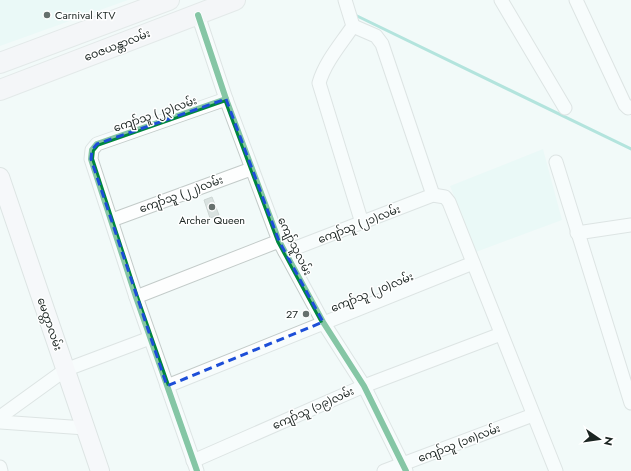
<svg xmlns="http://www.w3.org/2000/svg" width="631" height="471" viewBox="0 0 631 471" font-family="Jost,'Noto Sans Myanmar',sans-serif">
<style>
.built{fill:#e1f8f3}
.lines{fill:none;stroke-linecap:round;stroke-linejoin:round}
.stream{stroke:#67cabb;stroke-width:3}
.building{fill:#d9e2e0;stroke:#cdd6d4}
.minor-casing{stroke:#c3cbc9;stroke-width:15}
.secondary-casing{stroke:#c3cbc9;stroke-width:20}
.primary-casing{stroke:#d1d6d5;stroke-width:22}
.minor{stroke:#fdfefe;stroke-width:13}
.secondary{stroke:#faf7fa;stroke-width:18}
.primary{stroke:#f5f2f6;stroke-width:20}
.cycleway-casing{stroke:#fff;stroke-width:8}
.cycleway{stroke:#00873e;stroke-width:6}
.marked{fill:none;stroke:#1d4ed8;stroke-width:3;stroke-dasharray:8 5;stroke-linejoin:round}
.poi-dot{fill:#66706d;stroke:#fff;stroke-width:1.5}
.labels{text-anchor:middle;dominant-baseline:central;stroke-width:3;stroke-linejoin:round;paint-order:stroke}
.poi-label{font-size:11px;fill:#1b2522;stroke:#fff;text-anchor:start}
.street-label{font-size:11px;fill:#1b2522;stroke:#fff}
</style>
<rect width="100%" height="100%" fill="#f2faf9"/>
<g class="built">
<path d="M0 0H128L0 46Z"/>
<path d="M543 149 562 220 476 252 450 186Z"/>
</g>
<g class="lines">
<path class="stream" d="M353 14 631 149"/>
</g>
<path class="building" d="M212 197 219 215 210 218 204 200Z"/>
<g class="lines">
<g class="minor-casing">
<g id="minor">
<path d="M345 0 353 26C341 44 325 62 319 83L362 223"/>
<path d="M501 0 565 108"/>
<path d="M576 0 625 105 628 108 631 107"/>
<path d="M198 15 226 99 279 241 323 322 364 386 406 471"/>
<path d="M353 26 376 36 382 44 433 195"/>
<path d="M556 162 631 403"/>
<path d="M112 220 251 169"/>
<path d="M577 233 631 225"/>
<path d="M285 252 433 195 445 197 449 202 556 471"/>
<path d="M136 297 279 241"/>
<path d="M167 386 473 263"/>
<path d="M0 417 65 370 150 338"/>
<path d="M0 422 85 428"/>
<path d="M193 461 364 386 501 334"/>
<path d="M0 467 1 471"/>
<path d="M197 471 136 297 91 159 92 150 97 144 226 99"/>
<path d="M384 471 533 415"/>
</g>
</g>
<g class="secondary-casing">
<path id="secondary" d="M0 177 100 471"/>
</g>
<g class="primary-casing">
<g id="primary">
<path d="M0 63 169 0"/>
<path d="M0 90 235 0"/>
</g>
</g>
<use href="#minor" class="minor"/>
<use href="#secondary" class="secondary"/>
<use href="#primary" class="primary"/>
<g class="cycleway-casing">
<g id="cycleway">
<path d="M198 15 226 99 279 241 323 322 364 386 406 471"/>
<path d="M197 471 136 297 91 159 92 150 97 144 226 99"/>
</g>
</g>
<use href="#cycleway" class="cycleway"/>
</g>
<path d="M0 0H631V471H0ZM226 99 279 241 323 322 167 386 91 159 92 150 97 144Z" fill="#f2faf9" fill-opacity=".55" fill-rule="evenodd"/>
<path class="marked" d="M226 99 279 241 323 322 167 386 91 159 92 150 97 144Z"/>
<g class="poi-dot">
<circle cx="47" cy="15" r="4"/>
<circle cx="212" cy="207" r="4"/>
<circle cx="306" cy="314" r="4"/>
</g>
<g class="labels">
<g class="poi-label">
<text x="55" y="15">Carnival KTV</text>
<text x="212" y="220" text-anchor="middle">Archer Queen</text>
<text x="298" y="314" text-anchor="end">27</text>
</g>
<g class="street-label">
<text transform="translate(117 45) rotate(-21)">ဝေဇယန္တာလမ်း</text>
<text transform="translate(155 114) rotate(-19)">ကျော်သူ (၂၃)လမ်း</text>
<text transform="translate(181 194) rotate(-20)">ကျော်သူ (၂၂)လမ်း</text>
<text transform="translate(359 224) rotate(-21)">ကျော်သူ (၂၁)လမ်း</text>
<text transform="translate(295 246) rotate(64)">ကျော်သူလမ်း</text>
<text transform="translate(372 292) rotate(-22)">ကျော်သူ (၂၀)လမ်း</text>
<text transform="translate(50 324) rotate(71)">မေတ္တာလမ်း</text>
<text transform="translate(313 408) rotate(-24)">ကျော်သူ (၁၉)လမ်း</text>
<text transform="translate(459 443) rotate(-21)">ကျော်သူ (၁၈)လမ်း</text>
</g>
</g>
<g transform="translate(599 439) rotate(103)" stroke="#ffffff" stroke-width="3" paint-order="stroke">
<path d="M0-3L7 15L0 10L-7 15Z" fill="#1b2522"/>
<text y="-6" font-size="11" font-weight="bold" text-anchor="middle" fill="#1b2522">N</text>
</g>
</svg>
